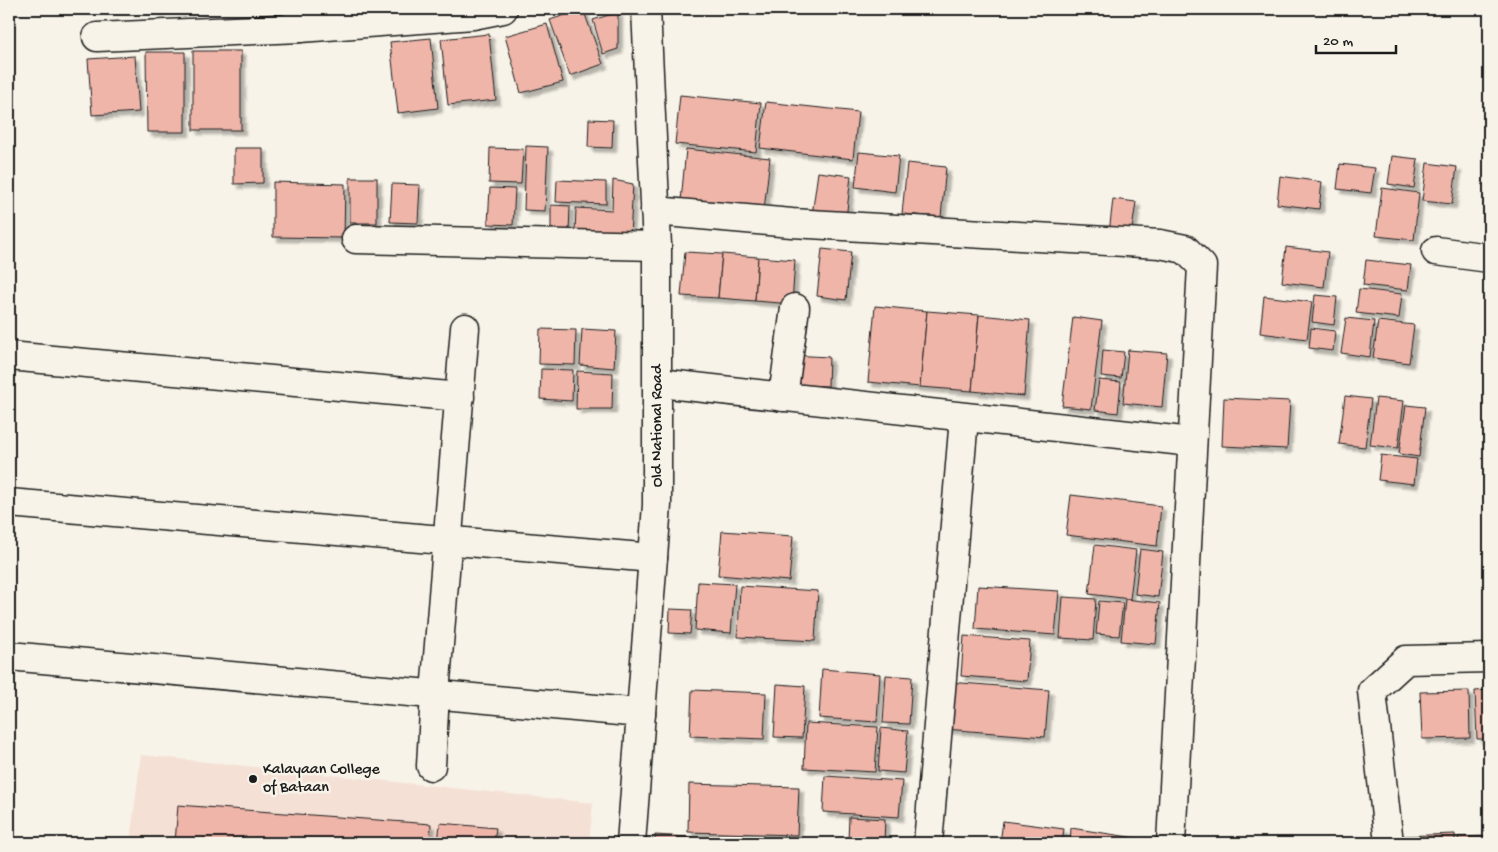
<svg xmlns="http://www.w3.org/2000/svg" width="1498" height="852" viewBox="0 0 1498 852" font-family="'Gochi Hand',sans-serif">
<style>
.built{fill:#f5e0d5}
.building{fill:#efb5a9;stroke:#1c1c1c;filter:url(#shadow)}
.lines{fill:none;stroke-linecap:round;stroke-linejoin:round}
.street-casing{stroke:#1c1c1c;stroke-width:31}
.secondary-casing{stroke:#1c1c1c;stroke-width:31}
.street{stroke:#f7f3e8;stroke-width:28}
.secondary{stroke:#f7f3e8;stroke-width:28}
.poi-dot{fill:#1c1c1c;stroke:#f7f3e8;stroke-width:2}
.labels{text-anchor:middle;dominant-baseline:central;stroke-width:5;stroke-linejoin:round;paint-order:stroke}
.street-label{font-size:16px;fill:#1c1c1c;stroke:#f7f3e8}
.poi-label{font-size:16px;fill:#1c1c1c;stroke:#f7f3e8;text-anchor:start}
</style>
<defs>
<filter id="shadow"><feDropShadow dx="4.5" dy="4.5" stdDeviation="1" flood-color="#0004"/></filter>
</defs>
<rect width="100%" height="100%" fill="#f7f3e8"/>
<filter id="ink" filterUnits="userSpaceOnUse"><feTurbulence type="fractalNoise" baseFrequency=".02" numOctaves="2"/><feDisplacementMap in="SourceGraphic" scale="10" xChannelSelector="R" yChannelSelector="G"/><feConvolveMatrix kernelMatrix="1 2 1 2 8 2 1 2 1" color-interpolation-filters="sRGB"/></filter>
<g filter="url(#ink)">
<path class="built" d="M141 755 593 803 589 843H130Z"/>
<g class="building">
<path d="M583 9 603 64 570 76 550 20Z"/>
<path d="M618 12V49L603 54 593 20Z"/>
<path d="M547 24 563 82 521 93 505 36Z"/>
<path d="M489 34 496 100 448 105 441 39Z"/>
<path d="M431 38 438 108 398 113 390 42Z"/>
<rect x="193" y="51" width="48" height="79"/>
<path d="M146 52H185V132H147Z"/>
<path d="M135 56 139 112 92 115 88 59Z"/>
<path d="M680 95 761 103 756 152 675 144Z"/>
<path d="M766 102 858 112 853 159 760 148Z"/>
<path d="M589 119 613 120 612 148 588 147Z"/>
<path d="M526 146 548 147 545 211 524 210Z"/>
<path d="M234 148H263V183L234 184Z"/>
<path d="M490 148 523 149 521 184 489 183Z"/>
<path d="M686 149 770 158 764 210 681 201Z"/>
<path d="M859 152 899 156 895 192 855 187Z"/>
<path d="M1392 156 1418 159 1414 188 1388 184Z"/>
<path d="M907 163 946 167 941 217 902 214Z"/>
<path d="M1427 163 1457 167 1452 204 1422 201Z"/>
<path d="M1340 164 1375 168 1371 193 1337 189Z"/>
<path d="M818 172 851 176 846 219 812 215Z"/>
<path d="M1280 176 1322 182 1319 209 1277 204Z"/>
<rect x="350" y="178" width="27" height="45"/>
<path d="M557 180 606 182V204L556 202Z"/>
<path d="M613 180 633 184 630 236 575 233 576 208 612 210Z"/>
<path d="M273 182 345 184 344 238 273 237Z"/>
<path d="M392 184 420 185 418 223 390 222Z"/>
<path d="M490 188 515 189 513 225 488 224Z"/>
<path d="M1382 188 1419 193 1414 240 1376 236Z"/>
<path d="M1113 199 1136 202 1131 236 1109 233Z"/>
<path d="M551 205 570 206 569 233H551Z"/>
<path d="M1286 247 1328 252 1324 287 1282 282Z"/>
<path d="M822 249 851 252 846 300 817 296Z"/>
<path d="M685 252 722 254 718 298 681 296Z"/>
<path d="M722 254 758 257 755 301 718 298Z"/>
<path d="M758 257 795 260 792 304 755 301Z"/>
<path d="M1366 260 1411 265 1408 290 1363 285Z"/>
<path d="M1359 289 1402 294 1399 318 1356 313Z"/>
<path d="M1315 295 1337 297 1334 325 1312 322Z"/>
<path d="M1264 296 1312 302 1307 339 1260 333Z"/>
<path d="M875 306 927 311 920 387 868 382Z"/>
<path d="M927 311 979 315 972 391 920 387Z"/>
<path d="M979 315 1030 320 1024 396 972 391Z"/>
<path d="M1073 317 1102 321 1091 409 1062 406Z"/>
<path d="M1346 318 1374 321 1370 357 1341 353Z"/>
<path d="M1378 321 1414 325 1409 363 1373 358Z"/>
<path d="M1311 328 1335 331 1333 351 1309 348Z"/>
<path d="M540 329 576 330 575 365 539 364Z"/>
<path d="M582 329 616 331 614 368 580 365Z"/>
<path d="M1103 350 1124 352 1121 378 1101 376Z"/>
<path d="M1128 350 1167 353 1162 407 1123 403Z"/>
<path d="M791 355 829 357 828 386 789 385Z"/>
<path d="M541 369 573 370 572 401 540 399Z"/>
<path d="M577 371 613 373 612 409H576Z"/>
<path d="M1099 380 1121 382 1118 413 1095 410Z"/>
<path d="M1345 396 1371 399 1365 447 1339 444Z"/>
<path d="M1224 398 1290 401 1287 449 1222 446Z"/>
<path d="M1376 398 1404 401 1398 448 1370 445Z"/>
<path d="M1406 405 1425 407 1419 457 1399 454Z"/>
<path d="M1381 455 1417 459 1414 484 1378 480Z"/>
<path d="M1071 495 1161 506 1157 546 1066 535Z"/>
<path d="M722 531 793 536 789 581 718 575Z"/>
<path d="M1095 545 1136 550 1130 599 1089 594Z"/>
<path d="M1140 549 1163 552 1158 597 1135 594Z"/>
<path d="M698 582 735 584 731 633 695 630Z"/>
<path d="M740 586 818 591 815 641 738 637Z"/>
<path d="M978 586 1059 591 1055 635 975 629Z"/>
<path d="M1063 597 1096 599 1093 640 1060 638Z"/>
<path d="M1125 599 1160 603 1156 644 1121 641Z"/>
<path d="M1099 601 1123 603 1119 636 1096 634Z"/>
<path d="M670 609 692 610 690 634 669 633Z"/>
<path d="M964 636 1030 641 1027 681 961 676Z"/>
<path d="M822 669 880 674 877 722 819 718Z"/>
<path d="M886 675 912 677 909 724 883 723Z"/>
<path d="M949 682 1049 690 1045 737 945 729Z"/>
<path d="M777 684 805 686 802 738 774 737Z"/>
<path d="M692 690 766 693 764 739 690 736Z"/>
<path d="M1489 690V739H1477L1475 691Z"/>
<path d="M1469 691 1470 738 1422 739 1420 692Z"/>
<path d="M806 723 878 727 875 772 804 768Z"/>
<path d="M881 728 908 731 904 773 878 771Z"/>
<path d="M825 776 902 781 899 817 823 812Z"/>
<path d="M689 784 799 787 797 835 688 832Z"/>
<path d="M178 805 431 824 430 843H175Z"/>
<path d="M849 817 885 819 884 841 848 840Z"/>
<path d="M1003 821 1064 829 1062 843H1000Z"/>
<path d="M440 823 496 828 494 843H438Z"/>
<path d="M1071 828 1142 839V843H1070Z"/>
<path d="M1455 834V843H1404L1403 836Z"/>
<path d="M655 835 731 840 730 843H655Z"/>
<path d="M1489 836V843H1459L1458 837Z"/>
<path d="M735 837 800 839V843H734Z"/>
</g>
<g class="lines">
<g class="street-casing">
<g id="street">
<path d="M298 9 300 28 473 15 503 9"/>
<path d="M97 37 300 28"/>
<path d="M655 211 792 223 1160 244 1185 249 1202 266 1171 843"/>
<path d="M356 239 657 246"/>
<path d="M1436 251 1489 258"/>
<path d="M9 356 460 397"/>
<path d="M659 383 1192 442"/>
<path d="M783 397 795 308"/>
<path d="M9 503 653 558"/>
<path d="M9 656 641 713"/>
<path d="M431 766 435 693 465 328"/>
<path d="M928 843 964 418"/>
<path d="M1389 843 1372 691 1406 660 1489 658"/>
</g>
</g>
<g class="secondary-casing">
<path id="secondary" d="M631 843 657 505V246L646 9"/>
</g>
<use href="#street" class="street"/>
<use href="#secondary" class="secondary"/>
</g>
</g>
<circle class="poi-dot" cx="253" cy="779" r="5"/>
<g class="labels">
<g class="street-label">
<text transform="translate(658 426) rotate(-90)">Old National Road</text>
</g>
<g class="poi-label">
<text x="263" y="770">Kalayaan College<tspan x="263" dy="18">of Bataan</tspan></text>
</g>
</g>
<rect width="1498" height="852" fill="none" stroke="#f7f3e8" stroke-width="30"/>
<rect x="15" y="15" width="1468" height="822" fill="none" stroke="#1c1c1c" stroke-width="2" filter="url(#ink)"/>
<path d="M1316 45v8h80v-8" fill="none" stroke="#1c1c1c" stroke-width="2.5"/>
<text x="1323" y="45" font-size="15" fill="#1c1c1c" stroke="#f7f3e8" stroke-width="4" paint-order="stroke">20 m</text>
</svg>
